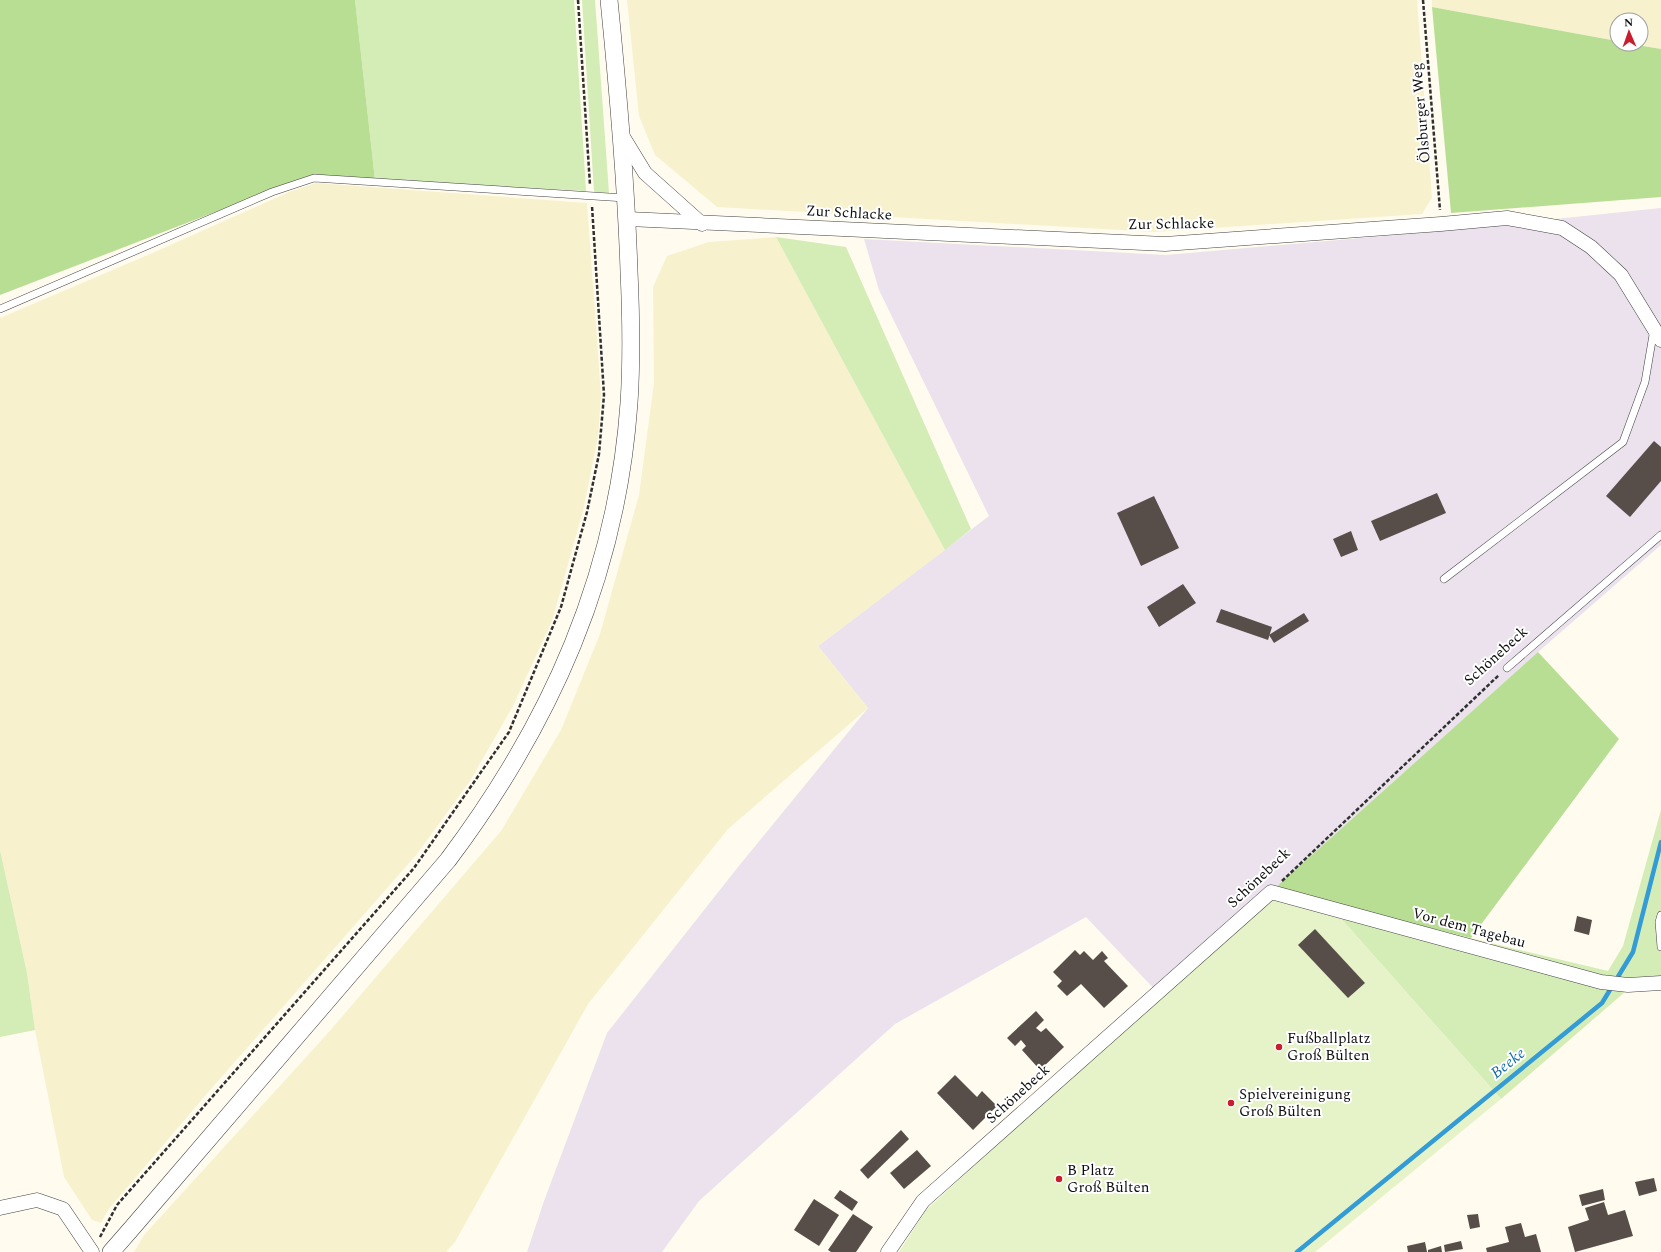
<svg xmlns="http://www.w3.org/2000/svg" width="1661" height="1252" viewBox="0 0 1661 1252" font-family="Spectral,serif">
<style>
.industrial{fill:#ebe2ed}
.farmland{fill:#f7f2cd}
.green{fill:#d4ecb6}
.forest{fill:#b8de94}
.pitch{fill:#e6f3c8}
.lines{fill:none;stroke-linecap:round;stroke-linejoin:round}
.stream{stroke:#339bd5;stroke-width:4.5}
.building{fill:#574e4a}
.service-casing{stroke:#414141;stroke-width:8}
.minor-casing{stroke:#414141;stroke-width:15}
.tertiary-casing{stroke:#414141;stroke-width:18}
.path{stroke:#303030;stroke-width:2.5;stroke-dasharray:4 2;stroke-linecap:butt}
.service{stroke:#fff;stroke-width:7}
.minor{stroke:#fff;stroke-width:14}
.tertiary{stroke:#fff;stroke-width:17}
.poi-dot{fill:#c71d2c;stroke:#fff;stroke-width:1.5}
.labels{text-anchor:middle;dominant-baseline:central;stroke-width:4;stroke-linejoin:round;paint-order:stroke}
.street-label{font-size:15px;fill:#0e0e0e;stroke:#fff}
.poi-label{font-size:15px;fill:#0e0e0e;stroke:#fff;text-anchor:start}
.water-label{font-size:16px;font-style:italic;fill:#0f6ba8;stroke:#fff}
</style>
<rect width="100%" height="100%" fill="#fffbef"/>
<path class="industrial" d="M1661 208V545L1538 652 1274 889 1160 995 1086 917 895 1024 699 1201 662 1252H527L544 1201 607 1033 738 867 868 708 818 646 989 516 879 290 864 239 1166 255 1430 232Z"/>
<g class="farmland">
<path d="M627 0H1417L1432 198 1422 214 1155 232 717 207 655 155 639 116Z"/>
<path d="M1432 0H1661V49L1631 44H1641V20H1617V41L1432 7Z"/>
<path d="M316 183 587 203 601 395 598 437 583 511 552 621 513 706 470 781 417 854 204 1097 108 1210 101 1223 92 1220 64 1177 35 1030 27 973 0 850V318L157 251 289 192Z"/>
<path d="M776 237 945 550 818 646 868 708 728 829 588 1004 455 1242 446 1252H134L144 1235 328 1033 501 831 561 730 600 634 639 495 654 383 653 287 667 256 709 242Z"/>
</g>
<g class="green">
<path d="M355 0H574L586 191 375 180Z"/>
<path d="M582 0H595L609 193 594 192Z"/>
<path d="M776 237 846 247 971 529 945 550Z"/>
<path d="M1661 810V977L1640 979 1501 1099 1328 904 1608 971 1623 946Z"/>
<path d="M0 850 27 973 35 1030 0 1037Z"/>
</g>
<g class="forest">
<path d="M0 0H355L375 180 306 177 0 295Z"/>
<path d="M1432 7 1617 41V44H1631L1661 49V197L1451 213Z"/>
<path d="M1538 652 1619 739 1471 938 1274 889Z"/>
</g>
<path class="pitch" d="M1274 889 1328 904 1501 1099 1315 1252H899L926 1210Z"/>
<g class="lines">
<path class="stream" d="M1297 1252 1602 1003 1633 952 1661 842"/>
</g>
<g class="building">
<path d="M1654 441 1661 447V481L1630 517 1606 496Z"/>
<path d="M1437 493 1446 513 1380 541 1371 521Z"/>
<path d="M1154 496 1179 548 1141 566 1117 513Z"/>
<path d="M1351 531 1358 550 1341 557 1333 539Z"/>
<path d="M1183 584 1196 603 1159 627 1147 607Z"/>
<path d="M1221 609 1272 627 1268 640 1216 622Z"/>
<path d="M1304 613 1309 621 1274 643 1269 635Z"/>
<path d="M1577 916 1592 920 1589 935 1574 931Z"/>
<path d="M1315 929 1365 983 1348 998 1298 945Z"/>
<path d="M1075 950 1080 955 1084 951 1093 960 1102 951 1108 958 1104 961 1128 986 1104 1008 1081 984 1067 996 1057 986 1062 981 1053 972Z"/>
<path d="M1036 1011 1044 1020 1036 1028 1041 1032 1046 1028 1064 1047 1040 1070 1022 1050 1026 1046 1021 1040 1015 1046 1007 1038Z"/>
<path d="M955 1075 977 1097 982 1091 997 1106 973 1130 937 1093Z"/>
<path d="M901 1130 909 1139 868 1179 860 1170Z"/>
<path d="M917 1150 931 1166 904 1189 890 1173Z"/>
<path d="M1654 1178 1657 1191 1639 1196 1635 1182Z"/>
<path d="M1603 1189 1605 1200 1582 1206 1579 1195Z"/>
<path d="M840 1190 858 1202 852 1211 834 1198Z"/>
<path d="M814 1199 839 1215 819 1246 794 1230Z"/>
<path d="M1604 1202 1608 1215 1625 1210 1633 1236 1575 1252 1568 1227 1589 1220 1585 1208Z"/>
<path d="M853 1214 873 1227 856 1252H831L828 1250Z"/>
<path d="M1478 1214 1480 1227 1470 1229 1467 1215Z"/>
<path d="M1521 1223 1525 1237 1536 1234 1541 1252H1487L1486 1248 1509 1242 1505 1227Z"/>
<path d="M1461 1241 1463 1249 1445 1252 1444 1245Z"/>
<path d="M1425 1242 1427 1252H1408L1407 1246Z"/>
<path d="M1441 1246 1442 1252H1428V1250Z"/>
</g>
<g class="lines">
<g class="service-casing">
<g id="service">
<path d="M0 309 272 192 314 178 625 198"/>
<path d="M1444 579 1623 442 1645 382 1654 329"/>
<path d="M1507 668 1661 535"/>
<path d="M1661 915 1659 922 1661 947"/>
</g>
</g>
<g class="minor-casing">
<g id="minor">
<path d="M623 137 645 173 702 224"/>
<path d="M628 219 1165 244 1441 224 1507 218 1562 228 1591 247 1621 275 1661 340"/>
<path d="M0 1208 37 1200 63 1209 92 1252"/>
<path d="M888 1252 923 1201 1271 892 1601 982 1628 985 1661 983"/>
</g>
</g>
<g class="tertiary-casing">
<path id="tertiary" d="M111 1252 132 1228 448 860C551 723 617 575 629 403 632 359 631 315 629 271 626 180 618 90 609 0"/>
</g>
<g class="path">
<path d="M578 0 590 185"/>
<path d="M1423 0 1440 210"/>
<path d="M1282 881 1499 675"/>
<path d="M100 1237 117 1205 414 868 509 732 561 607 587 512 599 454 604 395 592 206"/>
</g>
<use href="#service" class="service"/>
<use href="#minor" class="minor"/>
<use href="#tertiary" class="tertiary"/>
</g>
<g class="poi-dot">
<circle cx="1279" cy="1047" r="4"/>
<circle cx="1231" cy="1103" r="4"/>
<circle cx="1059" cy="1179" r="4"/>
</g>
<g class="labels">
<g class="street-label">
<text transform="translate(1421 113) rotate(-95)">Ölsburger Weg</text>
<text transform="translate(849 213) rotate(3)">Zur Schlacke</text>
<text transform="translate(1171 224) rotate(-1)">Zur Schlacke</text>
<text transform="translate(1496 656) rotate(-42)">Schönebeck</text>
<text transform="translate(1259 878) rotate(-43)">Schönebeck</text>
<text transform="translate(1469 928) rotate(15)">Vor dem Tagebau</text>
<text transform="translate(1018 1094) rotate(-42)">Schönebeck</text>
</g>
<g class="poi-label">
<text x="1287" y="1038">Fußballplatz<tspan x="1287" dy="17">Groß Bülten</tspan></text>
<text x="1239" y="1094">Spielvereinigung<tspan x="1239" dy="17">Groß Bülten</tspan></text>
<text x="1067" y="1170">B Platz<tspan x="1067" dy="17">Groß Bülten</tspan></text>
</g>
<g class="water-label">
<text transform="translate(1508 1063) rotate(-39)">Beeke</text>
</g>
</g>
<g transform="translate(1629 32) rotate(358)"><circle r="19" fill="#ffffff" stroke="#9f9f9f"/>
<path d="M0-3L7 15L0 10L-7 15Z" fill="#c71d2c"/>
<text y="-6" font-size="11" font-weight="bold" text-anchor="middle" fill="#0e0e0e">N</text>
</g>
</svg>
